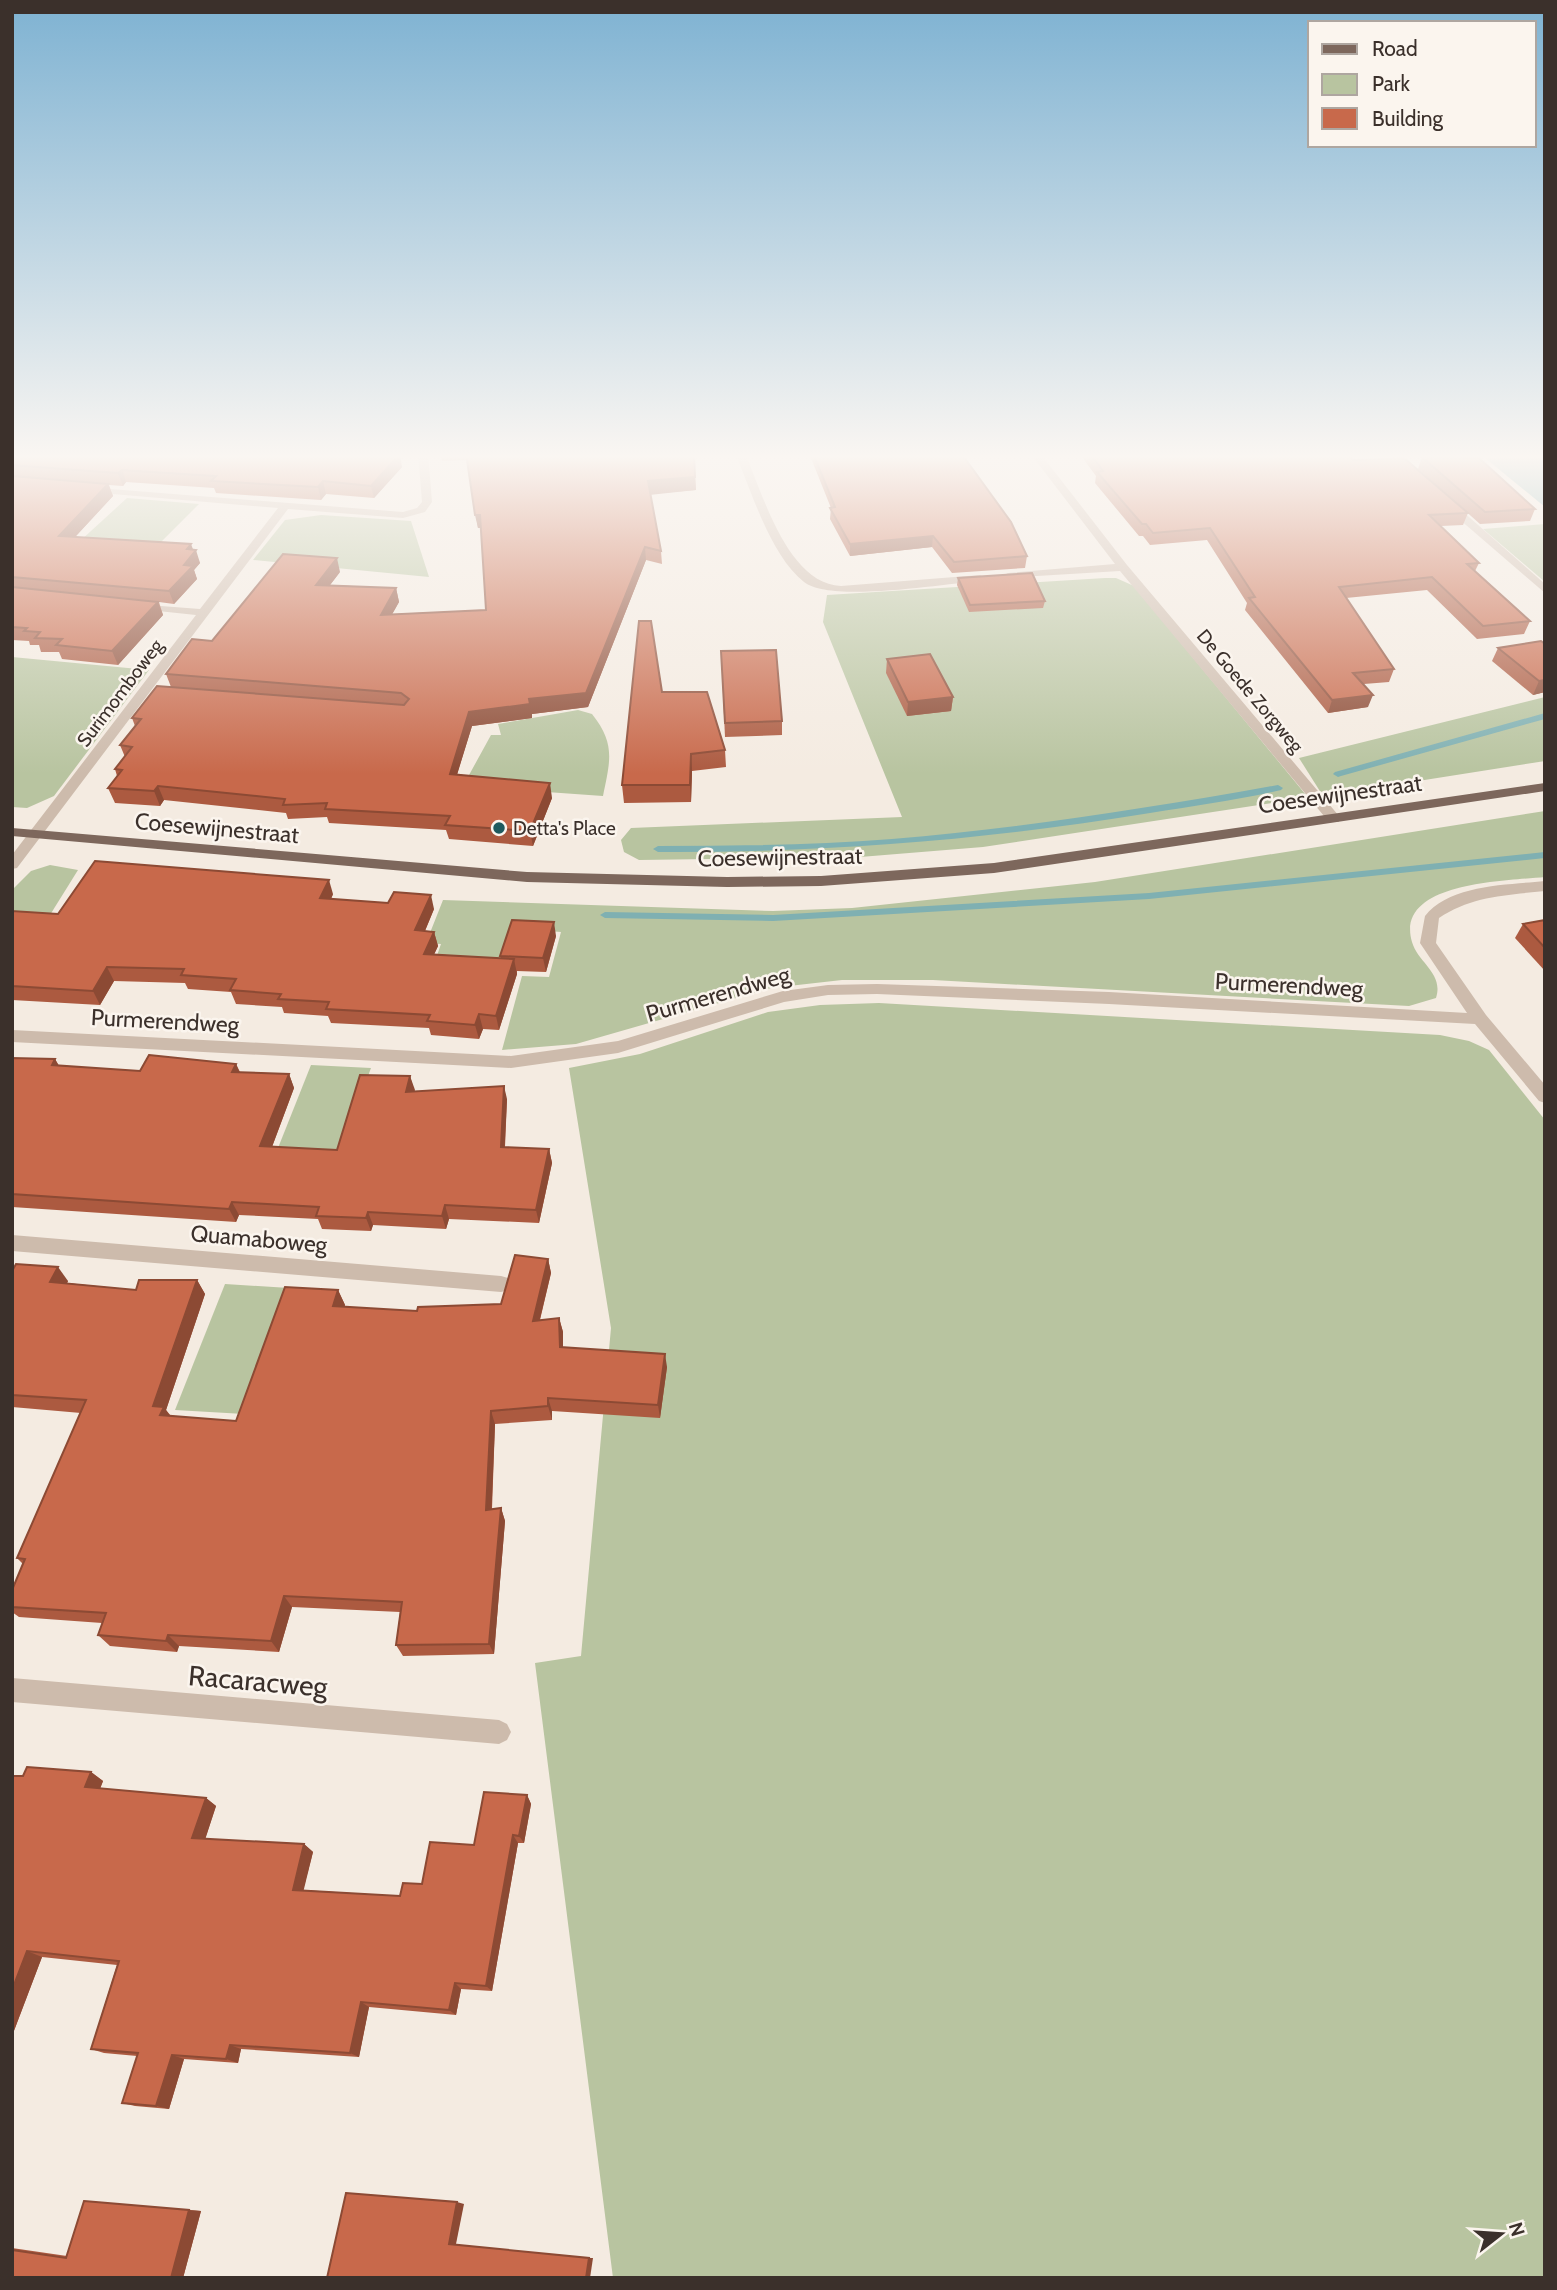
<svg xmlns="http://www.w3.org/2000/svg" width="1557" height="2290" viewBox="0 0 1557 2290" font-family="Cabin,sans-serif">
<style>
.green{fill:#b8c4a0}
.water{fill:#7fb0b2}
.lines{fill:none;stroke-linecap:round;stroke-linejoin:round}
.stream{fill:#7fb0b2;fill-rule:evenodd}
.minor{fill:#cdbbac;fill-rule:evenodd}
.major{fill:#7d675c;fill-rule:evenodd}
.wall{fill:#ac5a40}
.shaded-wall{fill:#8c4a34}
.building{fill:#c8694b;stroke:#8c4a34;stroke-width:2}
.poi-dot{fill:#1f5a5e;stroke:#fbf5ee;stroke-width:2.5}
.labels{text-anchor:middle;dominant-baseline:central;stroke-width:5;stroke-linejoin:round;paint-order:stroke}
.far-street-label{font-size:19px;fill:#3b302b;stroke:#fbf5ee}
.far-poi-label{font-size:19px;fill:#3b302b;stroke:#fbf5ee;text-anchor:start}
.street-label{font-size:23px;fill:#3b302b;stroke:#fbf5ee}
.near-street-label{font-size:28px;fill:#3b302b;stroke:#fbf5ee}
</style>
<rect width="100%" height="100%" fill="#f4ebe1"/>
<g class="green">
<path d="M127 498 199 504 154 549 79 542Z"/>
<path d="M321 515 411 521 429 577 253 560 285 520Z"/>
<path d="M1545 524V582L1483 529Z"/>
<path d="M1105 578H1116L1134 586 1306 795 1305 798 983 847 860 857 639 860 624 852 621 840 631 828 902 817 823 622 827 595Z"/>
<path d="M12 657 149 670 54 796 27 808 12 807Z"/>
<path d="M1545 697V761L1323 796 1299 758Z"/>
<path d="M578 710 592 714C616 744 610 761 603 796L463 786 491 735H501L498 724Z"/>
<path d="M1545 811V877C1509 881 1394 881 1412 942 1418 963 1444 973 1436 998L1409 1006 933 980H842L771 988 576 1044 502 1050 522 976 549 977 561 932 511 928 498 968 434 964 441 944 426 943 443 900 773 911 852 908 1095 882Z"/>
<path d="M50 865 78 870 45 923 12 919V890L31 871Z"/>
<path d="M879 1003 1440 1035 1469 1041 1489 1050 1545 1120V2278H613L535 1663 581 1656 611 1328 569 1068 640 1054 768 1012 820 1005Z"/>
<path d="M311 1065 371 1068 340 1152 278 1148Z"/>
<path d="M225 1284 289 1288 244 1414 175 1410Z"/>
</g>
<path class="water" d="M1479 453H1545V507Z"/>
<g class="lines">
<g class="stream">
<path d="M1545 713V719L1341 776 1338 777 1333 774 1335 772Z"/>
<path d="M1278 785 1283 788 1281 790C1238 800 1194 806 1150 813 987 840 823 853 658 852L653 849 658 846C736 846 814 845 892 839 1022 828 1150 808 1278 785Z"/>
<path d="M1545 852V858L1149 899 773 921 605 918 600 915 605 912 773 915 1149 893Z"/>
</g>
<g class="minor">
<path d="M418 453H428L432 502 425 512 403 518 288 509 17 868 12 869V855L196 615 139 609 133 606 135 604 200 609 278 508 89 492 84 489 85 487 403 512 417 508 422 502Z"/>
<path d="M735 453H745C763 495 788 584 841 586L980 575 986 578 980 581C943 584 830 603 804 582 770 555 752 492 735 453Z"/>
<path d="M1030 453H1040L1127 565 1339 816V822H1329L1120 571 1004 578 1002 576 1008 573 1115 564Z"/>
<path d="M1385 453H1396L1419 474 1410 476Z"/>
<path d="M1444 502H1452L1545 584V593L1444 506Z"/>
<path d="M1545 881V891C1507 895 1471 896 1439 918L1436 943 1486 1015 1545 1085V1103L1539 1101 1475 1024 1109 1004 877 994 828 995 784 1002 618 1053 511 1068 12 1042V1030L511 1056 618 1041 783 991 828 985 877 984 1109 992 1467 1013 1420 943 1425 916C1450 884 1508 885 1545 881Z"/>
<path d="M12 1235 501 1276 508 1278 511 1284 508 1290 501 1292 12 1251Z"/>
<path d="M12 1678 499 1720 507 1724 511 1732 507 1740 499 1744 12 1702Z"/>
</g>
<path class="major" d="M1545 783V791L994 873 821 886 727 887 527 882 12 836V828L527 872 727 877 821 876 994 863Z"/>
</g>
<g class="wall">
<path d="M12 453 402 467 374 498 326 494 321 500 216 493 214 488 126 482 123 486 109 485 113 496 75 537 193 550 200 563 194 570 197 579 174 604 159 602 163 615 118 665 62 659 59 652H41L39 645H30L29 641 12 640Z"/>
<path d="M440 453H694L696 490 650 494 661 551 662 564 646 560 588 707 532 714V718L472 726 457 774 552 798 533 846 449 839 446 830 329 823 327 817 288 819 286 813 164 800 160 806 115 803 108 788 117 776 115 769 125 757 120 745 135 726 132 718 171 687 166 674 212 641 340 572 330 585 396 588 399 602 392 614 486 610 481 528H478L467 460 442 461Z"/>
<path d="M809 453H961L1027 556 1025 568 952 573 932 547 850 556 830 519 831 508Z"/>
<path d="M1079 453H1346L1353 460 1468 513 1463 525 1441 526 1479 563 1475 571 1530 621 1524 634 1477 639 1427 590 1346 598 1394 669 1389 682 1364 684 1368 707 1328 713 1245 610 1247 603 1207 540 1150 545 1143 536H1139L1095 483 1096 476Z"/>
<path d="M1422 457 1535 509 1530 521 1480 524 1418 469Z"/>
<path d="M958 578 1045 601 1043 608 969 612 957 585Z"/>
<path d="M1541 641 1545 692 1533 695 1492 661 1498 648Z"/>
<path d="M721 651 782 721V735L725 737Z"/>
<path d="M887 659 953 697 951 711 907 716 886 673Z"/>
<path d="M662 692 725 750 726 767 692 771 691 802 624 803 622 785Z"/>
<path d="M333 894 331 899 434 909 425 931 434 932 438 946 434 954 501 959 500 956 556 936 546 972 517 971V974L499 1030 483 1029 479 1039 431 1035 429 1028 331 1023 328 1016 284 1013 282 1007 236 1004 231 992 188 989 185 983 114 981 100 1005 12 1000V911L58 914Z"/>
<path d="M1545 920V971L1515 938 1523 924Z"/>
<path d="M12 1058 55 1059 59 1066 140 1071 236 1064 240 1072 289 1074 294 1088 272 1147 337 1150 410 1076 414 1092 507 1099 505 1147 549 1149 552 1163 539 1223 449 1219 446 1229 373 1225 371 1231 322 1229 318 1219 239 1215 236 1222 12 1207Z"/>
<path d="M548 1259 551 1273 540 1320 559 1318 563 1332V1347L667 1367 660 1418 552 1411V1420L495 1424 492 1509 501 1508 505 1521 494 1654 403 1656 396 1645 400 1612 292 1607 279 1652 179 1646 177 1652 110 1646 98 1635 102 1623 19 1617 12 1612V1590L23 1564 17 1558 81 1413 12 1407V1271L68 1281 67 1283 136 1290 197 1280 205 1294 166 1410 171 1416 236 1421 338 1290 345 1305 344 1307 417 1311 501 1304Z"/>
<path d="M91 1772 103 1781 100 1789 206 1798 216 1806 205 1839 304 1844 313 1852 303 1890 400 1896 422 1884 474 1845 527 1795 531 1804 524 1843H518L492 1991 461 1989 456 2015 369 2007 359 2057 241 2049 238 2063 184 2059 169 2109 135 2106 122 2103 137 2056 104 2053 91 2049 117 1965 42 1957 12 2036 23 1776Z"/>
<path d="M84 2201 201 2211 183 2278H12V2248L67 2256Z"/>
</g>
<g class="shaded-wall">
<path d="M400 454 402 467 374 498 371 486Z"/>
<path d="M122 470 126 482 123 486 118 473Z"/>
<path d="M695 477 696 490 649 495 648 481Z"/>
<path d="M323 481 326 494 321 500 318 487Z"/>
<path d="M108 484 113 496 64 549 59 536Z"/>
<path d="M475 515H480L482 528H478Z"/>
<path d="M933 536 932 547 850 556V544Z"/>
<path d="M191 544 194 552 196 550 200 563 194 570 197 579 174 604 169 591 184 565 187 549Z"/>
<path d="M645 547 646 560 588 707 532 714V718L472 726 453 788 450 774 469 712 529 699Z"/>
<path d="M337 558 340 572 320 598 316 585Z"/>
<path d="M396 588 399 602 384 629 381 615Z"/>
<path d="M158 602 163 615 118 665 112 651Z"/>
<path d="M1545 680V692L1533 695 1539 681Z"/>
<path d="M1373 695 1368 707 1328 713 1332 700Z"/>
<path d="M953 697 951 711 907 716 908 702Z"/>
<path d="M691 754 692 771 691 802 690 785Z"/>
<path d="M550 783 552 798 533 846 530 831Z"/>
<path d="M158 786 164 800 160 806 154 791Z"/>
<path d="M329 880 333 894 325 913 320 898Z"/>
<path d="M431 895 434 909 419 945 415 930Z"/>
<path d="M554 922 556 936 546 972 543 958Z"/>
<path d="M434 932 438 946 428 968 424 954Z"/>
<path d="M514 959 517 974 499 1030 496 1016Z"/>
<path d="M107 967 114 981 100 1005 93 991Z"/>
<path d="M479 1014 483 1029 479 1039 475 1025Z"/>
<path d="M55 1059 63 1073 52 1065Z"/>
<path d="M236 1064 242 1078 232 1072Z"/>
<path d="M289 1074 294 1088 267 1160 260 1146Z"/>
<path d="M410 1076 415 1090 410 1106 406 1092Z"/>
<path d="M504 1086 507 1099 504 1160 501 1147Z"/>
<path d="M549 1149 552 1163 539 1223 536 1210Z"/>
<path d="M232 1202 239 1215 236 1222 229 1209Z"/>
<path d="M445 1205 449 1219 446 1229 442 1216Z"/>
<path d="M368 1212 373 1225 371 1231 366 1218Z"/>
<path d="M548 1259 551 1273 536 1335 533 1321Z"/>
<path d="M58 1267 68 1281 61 1296 50 1282Z"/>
<path d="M197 1280 205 1294 166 1410 173 1420 170 1428 153 1406Z"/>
<path d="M338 1290 345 1305 340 1320 333 1306Z"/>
<path d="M559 1318 563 1332V1360L560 1347Z"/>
<path d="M665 1354 667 1367 660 1418 658 1405Z"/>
<path d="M548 1398 552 1411V1420L548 1406Z"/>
<path d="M491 1411 495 1424 491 1522 486 1510Z"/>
<path d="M501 1508 505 1521 494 1654 489 1644Z"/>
<path d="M284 1596 292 1607 279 1652 271 1641Z"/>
<path d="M168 1635 179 1646 177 1652 166 1641Z"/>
<path d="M91 1772 103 1781 97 1796 85 1787Z"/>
<path d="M527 1795 531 1804 524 1843 519 1836Z"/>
<path d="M206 1798 216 1806 203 1846 192 1838Z"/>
<path d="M513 1835 518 1843 492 1991 486 1986Z"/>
<path d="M304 1844 313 1852 302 1897 293 1890Z"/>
<path d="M27 1951 42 1957 12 2036V1990Z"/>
<path d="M455 1983 461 1989 456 2015 449 2010Z"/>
<path d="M361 2002 369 2007 359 2057 350 2053Z"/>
<path d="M230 2045 241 2049 238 2063 226 2059Z"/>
<path d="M172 2055 184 2059 169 2109 156 2106Z"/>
<path d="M457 2202 464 2204 456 2244H449Z"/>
<path d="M189 2210 201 2211 183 2278H171Z"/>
<path d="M589 2258H593L590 2278H586Z"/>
</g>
<g class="building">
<path d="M12 453H390L400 454 371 486 323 481 318 487 211 481 216 476 122 470 118 473 12 465Z"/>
<path d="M466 453H694L695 477 648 481 661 551 645 547 586 693 529 699 530 704 469 712 450 774 550 783 530 831 445 825 450 816 325 809 327 803 283 805 285 799 158 786 154 791 108 788 122 770 115 769 132 747 120 745 141 719 132 718 157 686 404 705 409 699 401 693 166 674 192 639 212 641 283 554 337 558 316 585 396 588 381 615 486 610 480 515H475Z"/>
<path d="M813 453H961L1011 522 1027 556 954 562 933 536 850 544 830 508 835 507Z"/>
<path d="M1090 453H1346L1353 460 1404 458 1468 513 1429 515 1479 563 1467 564 1530 621 1483 626 1432 577 1339 587 1394 669 1353 673 1373 695 1332 700 1249 598 1255 597 1210 528 1153 533 1146 524H1142L1097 472 1103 471Z"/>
<path d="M1461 455 1465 458H1479L1535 509 1485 512 1422 457Z"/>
<path d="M12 476 108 484 59 536 191 544 187 549 196 550 184 565 193 566 169 591 12 577Z"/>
<path d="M1032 573 1045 601 970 605 958 578Z"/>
<path d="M12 587 158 602 112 651 56 645 62 639 35 638 40 632 24 631 27 628 12 627Z"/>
<path d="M639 621H651L662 692H707L725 750 691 754 690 785H622Z"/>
<path d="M1541 641 1545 644V680L1539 681 1498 648Z"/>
<path d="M776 650 782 721 725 723 721 651Z"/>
<path d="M930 654 953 697 908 702 887 659Z"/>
<path d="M95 861 329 880 320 898 388 903 394 892 431 895 415 930 434 932 424 954 514 959 496 1016 479 1014 475 1025 427 1021 430 1015 326 1009 329 1002 278 999 281 994 230 990 236 979 181 975 184 969 107 967 93 991 12 986V911L58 914Z"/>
<path d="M512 920 554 922 543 958 500 956Z"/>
<path d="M1545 920V948L1523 924Z"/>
<path d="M149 1055 236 1064 232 1072 289 1074 260 1146 337 1150 360 1075 410 1076 406 1092 504 1086 501 1147 549 1149 536 1210 445 1205 442 1216 368 1212 366 1218 316 1216 319 1207 232 1202 229 1209 12 1194V1058L55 1059 52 1065 140 1071Z"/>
<path d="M515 1255 548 1259 533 1321 559 1318 560 1347 665 1354 658 1405 548 1398V1406L491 1411 486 1510 501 1508 489 1644 396 1645 402 1602 284 1596 271 1641 168 1635 166 1641 98 1635 106 1613 12 1607V1590L25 1559 17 1558 86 1400 12 1395V1271L16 1264 58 1267 50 1282 136 1290 139 1280H197L153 1406 164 1407 160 1415 236 1421 285 1287 338 1290 333 1306 417 1311 418 1307 501 1304Z"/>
<path d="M27 1767 91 1772 85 1787 206 1798 192 1838 304 1844 293 1890 400 1896 403 1883 422 1884 430 1842 474 1845 484 1792 527 1795 519 1836 513 1835 486 1986 455 1983 449 2010 361 2002 350 2053 230 2045 226 2059 172 2055 156 2106 122 2103 138 2053 91 2049 119 1961 27 1951 12 1990V1776H23Z"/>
<path d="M346 2193 457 2202 449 2244 589 2258 586 2278H327Z"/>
<path d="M84 2201 189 2210 171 2278H12V2250L66 2258Z"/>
</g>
<linearGradient id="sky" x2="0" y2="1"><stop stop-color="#7eb2d2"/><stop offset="0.59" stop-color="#faf6f2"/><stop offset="1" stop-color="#faf6f2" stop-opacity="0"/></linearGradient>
<rect width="1557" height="774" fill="url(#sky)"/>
<circle class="poi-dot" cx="499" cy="828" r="7"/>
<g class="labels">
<g class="far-street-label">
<text transform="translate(1250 691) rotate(50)">De Goede Zorgweg</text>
<text transform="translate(120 693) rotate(-53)">Surimomboweg</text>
</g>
<g class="far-poi-label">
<text x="513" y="828">Detta's Place</text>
</g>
<g class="street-label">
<text transform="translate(1340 794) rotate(-8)">Coesewijnestraat</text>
<text transform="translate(217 828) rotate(5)">Coesewijnestraat</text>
<text transform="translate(780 857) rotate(-1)">Coesewijnestraat</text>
<text transform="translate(1289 985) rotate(3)">Purmerendweg</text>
<text transform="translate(718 994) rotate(-16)">Purmerendweg</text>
<text transform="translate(165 1021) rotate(3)">Purmerendweg</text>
<text transform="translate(259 1239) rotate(5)">Quamaboweg</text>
</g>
<g class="near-street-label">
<text transform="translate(258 1681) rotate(5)">Racaracweg</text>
</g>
</g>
<rect width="1557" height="2290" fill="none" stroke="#3b302b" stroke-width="28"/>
<rect x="1308" y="21" width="228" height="126" fill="#fbf5ee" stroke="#aea6a0" stroke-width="2"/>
<rect x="1322" y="44" width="35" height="10" fill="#7d675c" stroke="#aea6a0" stroke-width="2"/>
<text x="1372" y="56" font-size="21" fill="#3b302b">Road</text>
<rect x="1322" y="74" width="35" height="21" fill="#b8c4a0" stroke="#aea6a0" stroke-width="2"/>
<text x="1372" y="91" font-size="21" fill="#3b302b">Park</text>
<rect x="1322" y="108" width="35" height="21" fill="#c8694b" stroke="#aea6a0" stroke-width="2"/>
<text x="1372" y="126" font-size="21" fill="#3b302b">Building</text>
<g transform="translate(1501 2234) rotate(73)" stroke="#fbf5ee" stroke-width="5" paint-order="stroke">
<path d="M0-5L12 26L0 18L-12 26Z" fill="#3b302b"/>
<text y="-10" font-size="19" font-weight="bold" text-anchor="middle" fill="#3b302b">N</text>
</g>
</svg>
